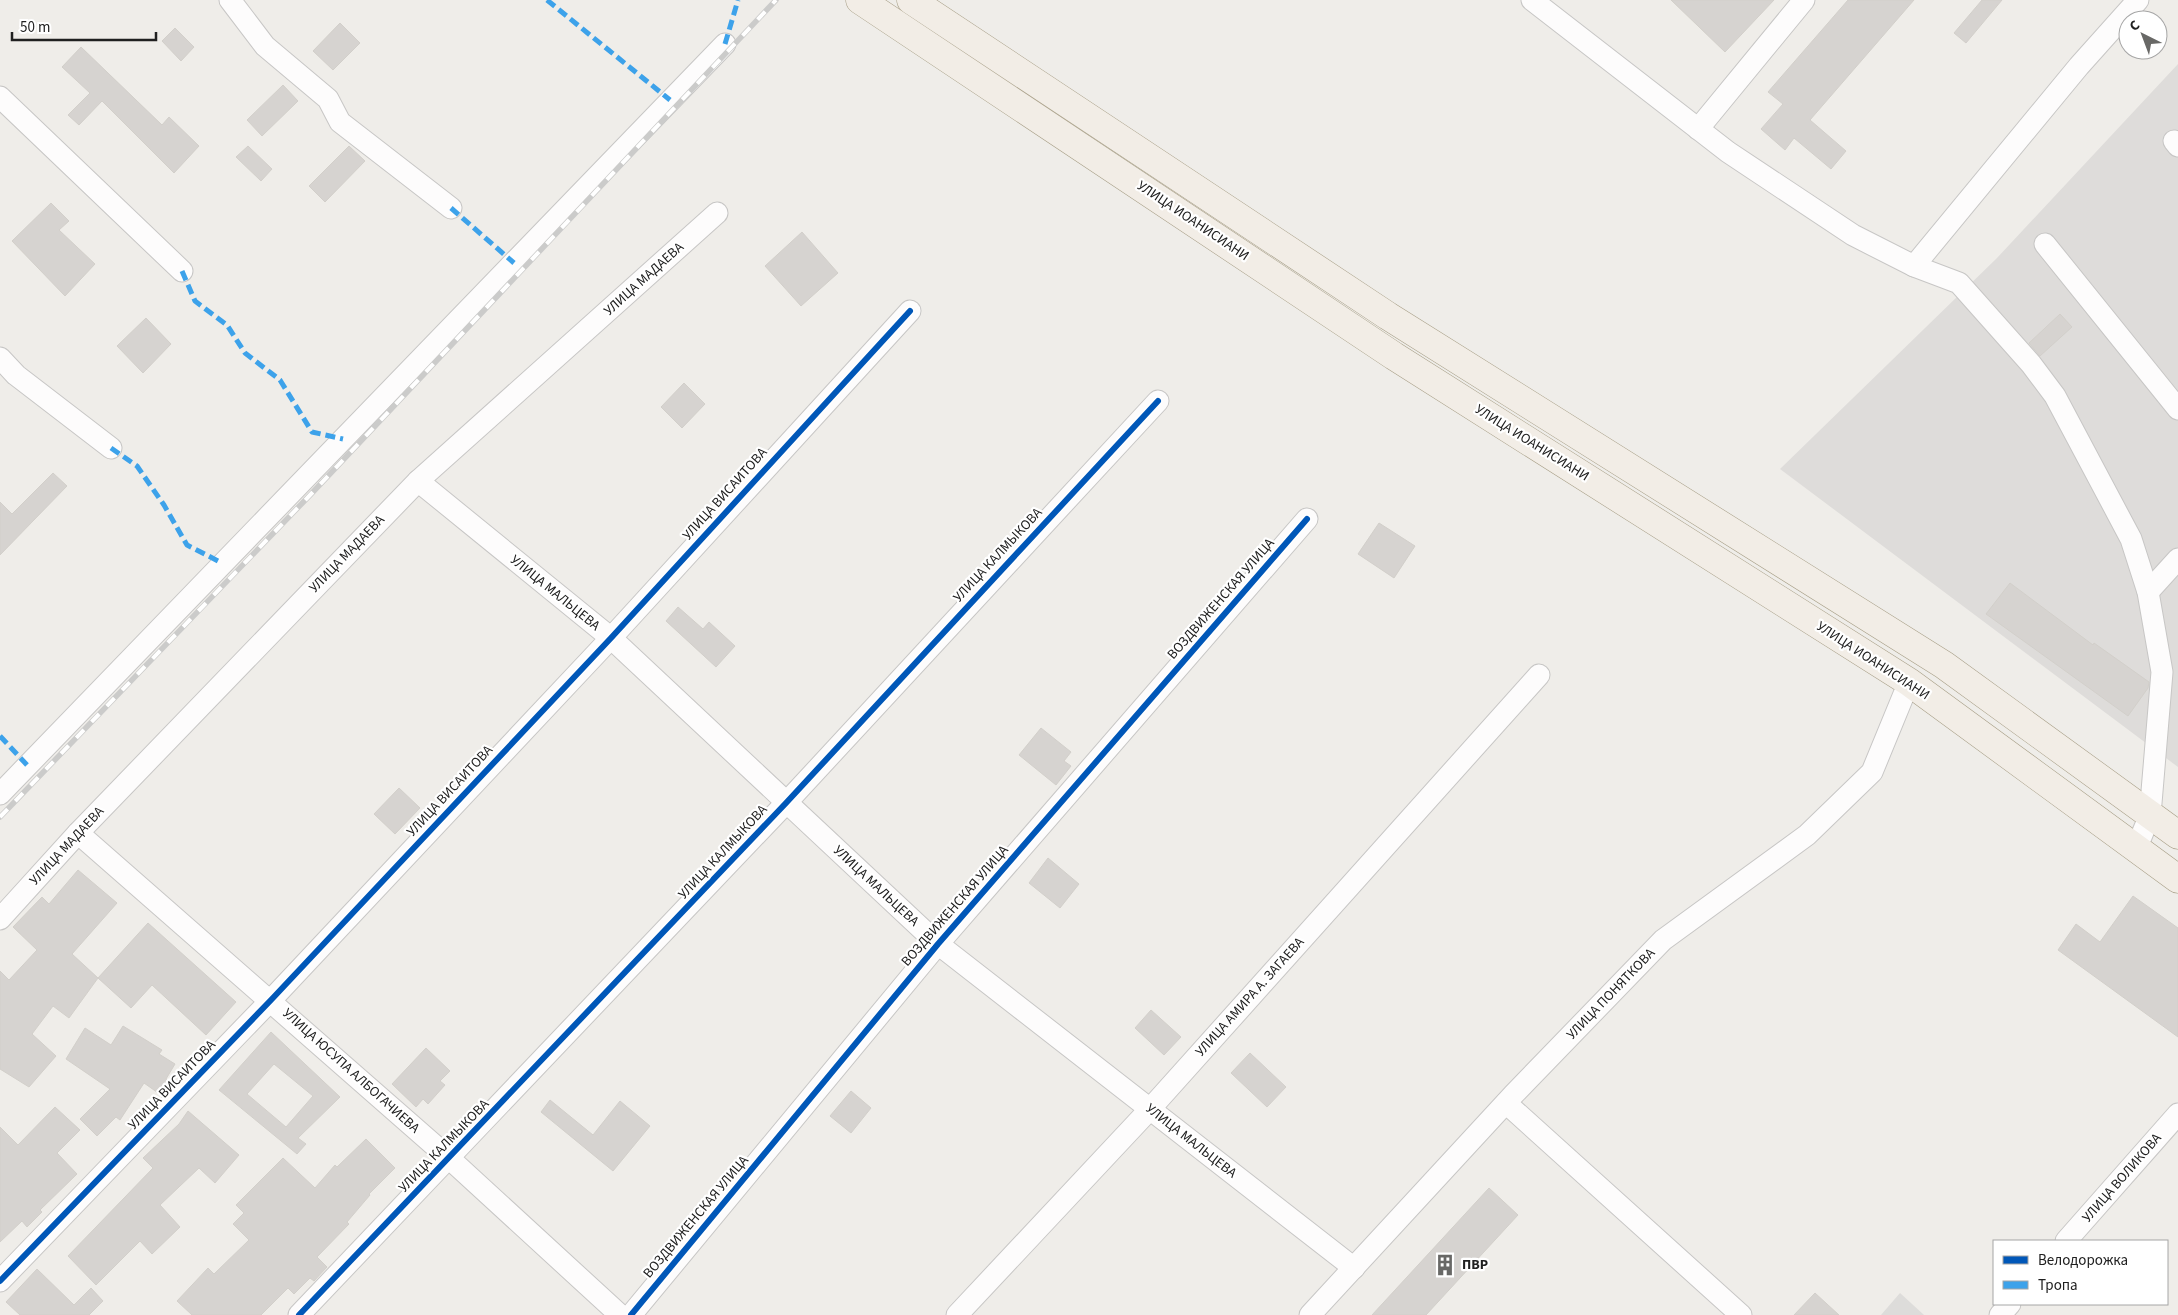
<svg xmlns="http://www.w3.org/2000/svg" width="2178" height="1315" viewBox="0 0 2178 1315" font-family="'Source Sans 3',sans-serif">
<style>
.residential{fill:#dedcda}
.religious{fill:#dddcda}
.building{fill:#d6d3d0;stroke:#d2cfca;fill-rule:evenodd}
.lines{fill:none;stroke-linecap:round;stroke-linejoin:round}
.minor-casing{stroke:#c7c6c5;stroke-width:23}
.major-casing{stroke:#a69d85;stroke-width:29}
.minor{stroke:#fdfcfc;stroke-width:21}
.major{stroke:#f2ede6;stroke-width:28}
.rail-casing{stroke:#cbcbca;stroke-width:5.5}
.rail{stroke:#fff;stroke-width:4;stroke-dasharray:11;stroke-linecap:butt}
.quiet{stroke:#3da2ea;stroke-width:5;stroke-dasharray:10 5;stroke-linecap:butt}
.cycleway-casing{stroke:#fff;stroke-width:9}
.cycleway{stroke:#0057b8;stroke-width:6}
.labels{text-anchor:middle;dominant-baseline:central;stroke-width:4.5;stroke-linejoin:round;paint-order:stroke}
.street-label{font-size:14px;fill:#202020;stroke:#fff}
.poi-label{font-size:14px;font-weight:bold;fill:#202020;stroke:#fff;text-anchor:start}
</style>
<rect width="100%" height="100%" fill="#efede9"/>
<path class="residential" d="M2178 64V767L1780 469 1997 258Z"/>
<path class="religious" d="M1900 1293 1924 1315H1881Z"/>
<g class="building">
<path d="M1671 0H1774L1725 52Z"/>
<path d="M1848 0H1914L1810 120 1846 151 1831 169 1794 138 1785 150 1761 129 1783 104 1768 92Z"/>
<path d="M1982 0H2002L1966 43 1954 33Z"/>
<path d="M340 23 360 43 333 70 313 51Z"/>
<path d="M175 28 194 47 181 61 162 41Z"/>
<path d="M81 47 162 125 169 117 199 146 174 173 102 101 79 125 68 115 90 93 62 67Z"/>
<path d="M283 85 298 101 262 136 247 120Z"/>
<path d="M248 146 272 169 261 181 236 157Z"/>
<path d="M349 146 365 161 325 202 309 186Z"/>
<path d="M51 203 69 221 59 230 95 264 65 296 12 241Z"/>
<path d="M802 232 838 273 801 306 765 266Z"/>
<path d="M2060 314 2072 327 2040 356 2029 343Z"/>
<path d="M146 318 171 344 143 373 117 346Z"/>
<path d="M684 383 705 404 682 428 661 407Z"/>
<path d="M53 473 67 486 0 555V502L12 514Z"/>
<path d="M1379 523 1415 546 1394 578 1358 554Z"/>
<path d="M2010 583 2093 645 2094 643 2149 682 2148 688 2128 716 1986 614Z"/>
<path d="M678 607 703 629 709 622 735 646 716 667 666 621Z"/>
<path d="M1041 728 1071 752 1064 761 1071 766 1056 785 1019 755Z"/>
<path d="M399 788 420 808 395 834 374 814Z"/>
<path d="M1048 858 1079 884 1060 908 1029 883Z"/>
<path d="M78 870 117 903 72 954 98 978 69 1018 53 1006 32 1034 56 1056 29 1087 0 1069V971L9 980 37 950 13 927 42 897 49 904Z"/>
<path d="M2133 896 2178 928V1037L2058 950 2076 924 2100 942Z"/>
<path d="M148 923 236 1002 206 1035 152 985 131 1008 98 978Z"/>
<path d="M1151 1010 1181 1037 1164 1055 1135 1028Z"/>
<path d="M123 1026 162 1050 159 1054 175 1064 166 1079 170 1082 161 1095 144 1083 120 1120 116 1117 97 1136 80 1119 110 1089 66 1059 85 1028 111 1045Z"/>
<path d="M271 1032 340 1097 298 1138 306 1144 297 1154 219 1090ZM274 1064 313 1096 286 1127 247 1094Z"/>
<path d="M426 1048 450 1071 440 1081 445 1085 428 1104 423 1099 416 1107 392 1084Z"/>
<path d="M1250 1053 1286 1087 1267 1107 1231 1073Z"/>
<path d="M851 1091 871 1108 851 1133 830 1116Z"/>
<path d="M550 1100 593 1135 620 1101 650 1126 613 1171 541 1112Z"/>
<path d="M55 1107 80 1130 57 1153 77 1174 40 1210 42 1212 27 1227 22 1221 0 1242V1127L18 1145Z"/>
<path d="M188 1111 239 1155 215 1183 199 1168 160 1205 180 1227 152 1254 140 1241 96 1285 68 1256 153 1168 143 1158 179 1124Z"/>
<path d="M366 1139 395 1168 369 1194 370 1195 347 1222 349 1224 317 1257 327 1267 314 1281 310 1278 294 1294 288 1288 261 1315H192L177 1301 208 1268 214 1274 249 1240 233 1224 244 1213 236 1205 283 1158 315 1188 335 1165 337 1167Z"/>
<path d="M1489 1188 1518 1215 1426 1315H1372Z"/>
<path d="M37 1269 74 1305 91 1288 103 1301 89 1315H20L6 1302Z"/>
<path d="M1815 1293 1839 1315H1794Z"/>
</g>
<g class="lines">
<g class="minor-casing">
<g id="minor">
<path d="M230 0 265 46 328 99 340 122 451 208"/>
<path d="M1532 0 1728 152 1853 235 1914 266 2079 66 2138 0"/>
<path d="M0 97 182 271"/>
<path d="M1698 129 1804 0"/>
<path d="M2174 141 2178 146"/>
<path d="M2045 244 2178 409"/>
<path d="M1914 266 1959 283 2031 364 2055 396 2131 539 2148 592 2162 672 2150 815 2136 849"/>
<path d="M0 358 16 375 111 448"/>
<path d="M418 481 611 638 938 944 1354 1268"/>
<path d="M2148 592 2178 559"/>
<path d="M0 794 725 44"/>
<path d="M78 833 450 1159 620 1315"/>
<path d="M0 919 78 833 418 481 717 213"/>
<path d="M1506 1103 1741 1315"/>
<path d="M2066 1241 2178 1114"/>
<path d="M0 1281 271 1000 611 638 910 311"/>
<path d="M299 1315 786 803 1158 401"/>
<path d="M631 1315 938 944 1307 519"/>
<path d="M957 1315 1150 1109 1539 675"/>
<path d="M1310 1315 1513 1095 1663 940 1807 835 1872 772 1909 682"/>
<path d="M2000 1315 2010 1304"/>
</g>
</g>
<g class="major-casing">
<g id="major">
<path d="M860 0 1394 356 1909 682 2178 879"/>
<path d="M911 0 1388 316 1944 665 2178 835"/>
</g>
</g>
<use href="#minor" class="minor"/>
<use href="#major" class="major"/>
<g class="rail-casing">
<path id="rail" d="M0 817 312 493 776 0"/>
</g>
<use href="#rail" class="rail"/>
<g class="quiet">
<path d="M547 0 670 100"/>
<path d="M725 44 738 0"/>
<path d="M451 208 514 263"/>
<path d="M182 271 195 301 227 325 245 353 280 380 312 432 343 439"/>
<path d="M111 448 137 466 164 505 187 545 222 563"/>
<path d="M0 736 27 765"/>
</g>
<g class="cycleway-casing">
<g id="cycleway">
<path d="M0 1281 271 1000 611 638 910 311"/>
<path d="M299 1315 786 803 1158 401"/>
<path d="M631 1315 938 944 1307 519"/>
</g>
</g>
<use href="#cycleway" class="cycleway"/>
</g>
<defs>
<g id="building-bare" transform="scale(1.725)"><path d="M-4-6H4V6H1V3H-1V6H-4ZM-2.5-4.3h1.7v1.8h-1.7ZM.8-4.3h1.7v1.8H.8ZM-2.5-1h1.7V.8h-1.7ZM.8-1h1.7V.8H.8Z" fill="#686866" stroke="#fff" stroke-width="2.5" paint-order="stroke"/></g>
</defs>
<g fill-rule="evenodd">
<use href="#building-bare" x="1445" y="1265"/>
</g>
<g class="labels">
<g class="street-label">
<text transform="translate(1193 221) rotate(34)">УЛИЦА ИОАНИСИАНИ</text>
<text transform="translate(644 279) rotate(-42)">УЛИЦА МАДАЕВА</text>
<text transform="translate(1532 443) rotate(32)">УЛИЦА ИОАНИСИАНИ</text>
<text transform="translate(725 494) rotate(-48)">УЛИЦА ВИСАИТОВА</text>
<text transform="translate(347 554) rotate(-46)">УЛИЦА МАДАЕВА</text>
<text transform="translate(998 555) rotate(-47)">УЛИЦА КАЛМЫКОВА</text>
<text transform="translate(555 593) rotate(39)">УЛИЦА МАЛЬЦЕВА</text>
<text transform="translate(1221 599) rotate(-49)">ВОЗДВИЖЕНСКАЯ УЛИЦА</text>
<text transform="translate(1873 661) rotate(33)">УЛИЦА ИОАНИСИАНИ</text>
<text transform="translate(450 791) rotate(-47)">УЛИЦА ВИСАИТОВА</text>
<text transform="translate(67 846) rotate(-47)">УЛИЦА МАДАЕВА</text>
<text transform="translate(723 852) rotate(-47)">УЛИЦА КАЛМЫКОВА</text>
<text transform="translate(876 886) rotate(43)">УЛИЦА МАЛЬЦЕВА</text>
<text transform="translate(955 906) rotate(-49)">ВОЗДВИЖЕНСКАЯ УЛИЦА</text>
<text transform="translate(1611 994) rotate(-46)">УЛИЦА ПОНЯТКОВА</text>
<text transform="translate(1250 997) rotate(-48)">УЛИЦА АМИРА А. ЗАГАЕВА</text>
<text transform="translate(351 1071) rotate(42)">УЛИЦА ЮСУПА АЛБОГАЧИЕВА</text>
<text transform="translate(172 1085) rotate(-46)">УЛИЦА ВИСАИТОВА</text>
<text transform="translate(1191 1141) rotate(38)">УЛИЦА МАЛЬЦЕВА</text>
<text transform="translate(444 1146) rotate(-46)">УЛИЦА КАЛМЫКОВА</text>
<text transform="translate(2122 1178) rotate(-49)">УЛИЦА ВОЛИКОВА</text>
<text transform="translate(696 1217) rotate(-50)">ВОЗДВИЖЕНСКАЯ УЛИЦА</text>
</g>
<g class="poi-label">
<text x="1462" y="1265">ПВР</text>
</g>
</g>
<rect x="1993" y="1240" width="175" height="65" fill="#ffffff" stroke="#a6a6a6"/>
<rect x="2003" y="1256" width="25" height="8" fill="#0057b8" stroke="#a6a6a6"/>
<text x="2038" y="1265" font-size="15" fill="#202020">Велодорожка</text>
<rect x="2003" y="1281" width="25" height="8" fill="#3da2ea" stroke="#a6a6a6"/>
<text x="2038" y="1290" font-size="15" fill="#202020">Тропа</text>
<g transform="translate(2143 35) rotate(318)"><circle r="24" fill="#ffffff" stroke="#a6a6a6"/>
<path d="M0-4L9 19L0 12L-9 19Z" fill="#686866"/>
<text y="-8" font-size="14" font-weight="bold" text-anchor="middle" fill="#202020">С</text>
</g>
<path d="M12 32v8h144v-8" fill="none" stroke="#202020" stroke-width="2.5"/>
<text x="20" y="32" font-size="15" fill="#202020" stroke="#ffffff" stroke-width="4" paint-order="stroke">50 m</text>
</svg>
